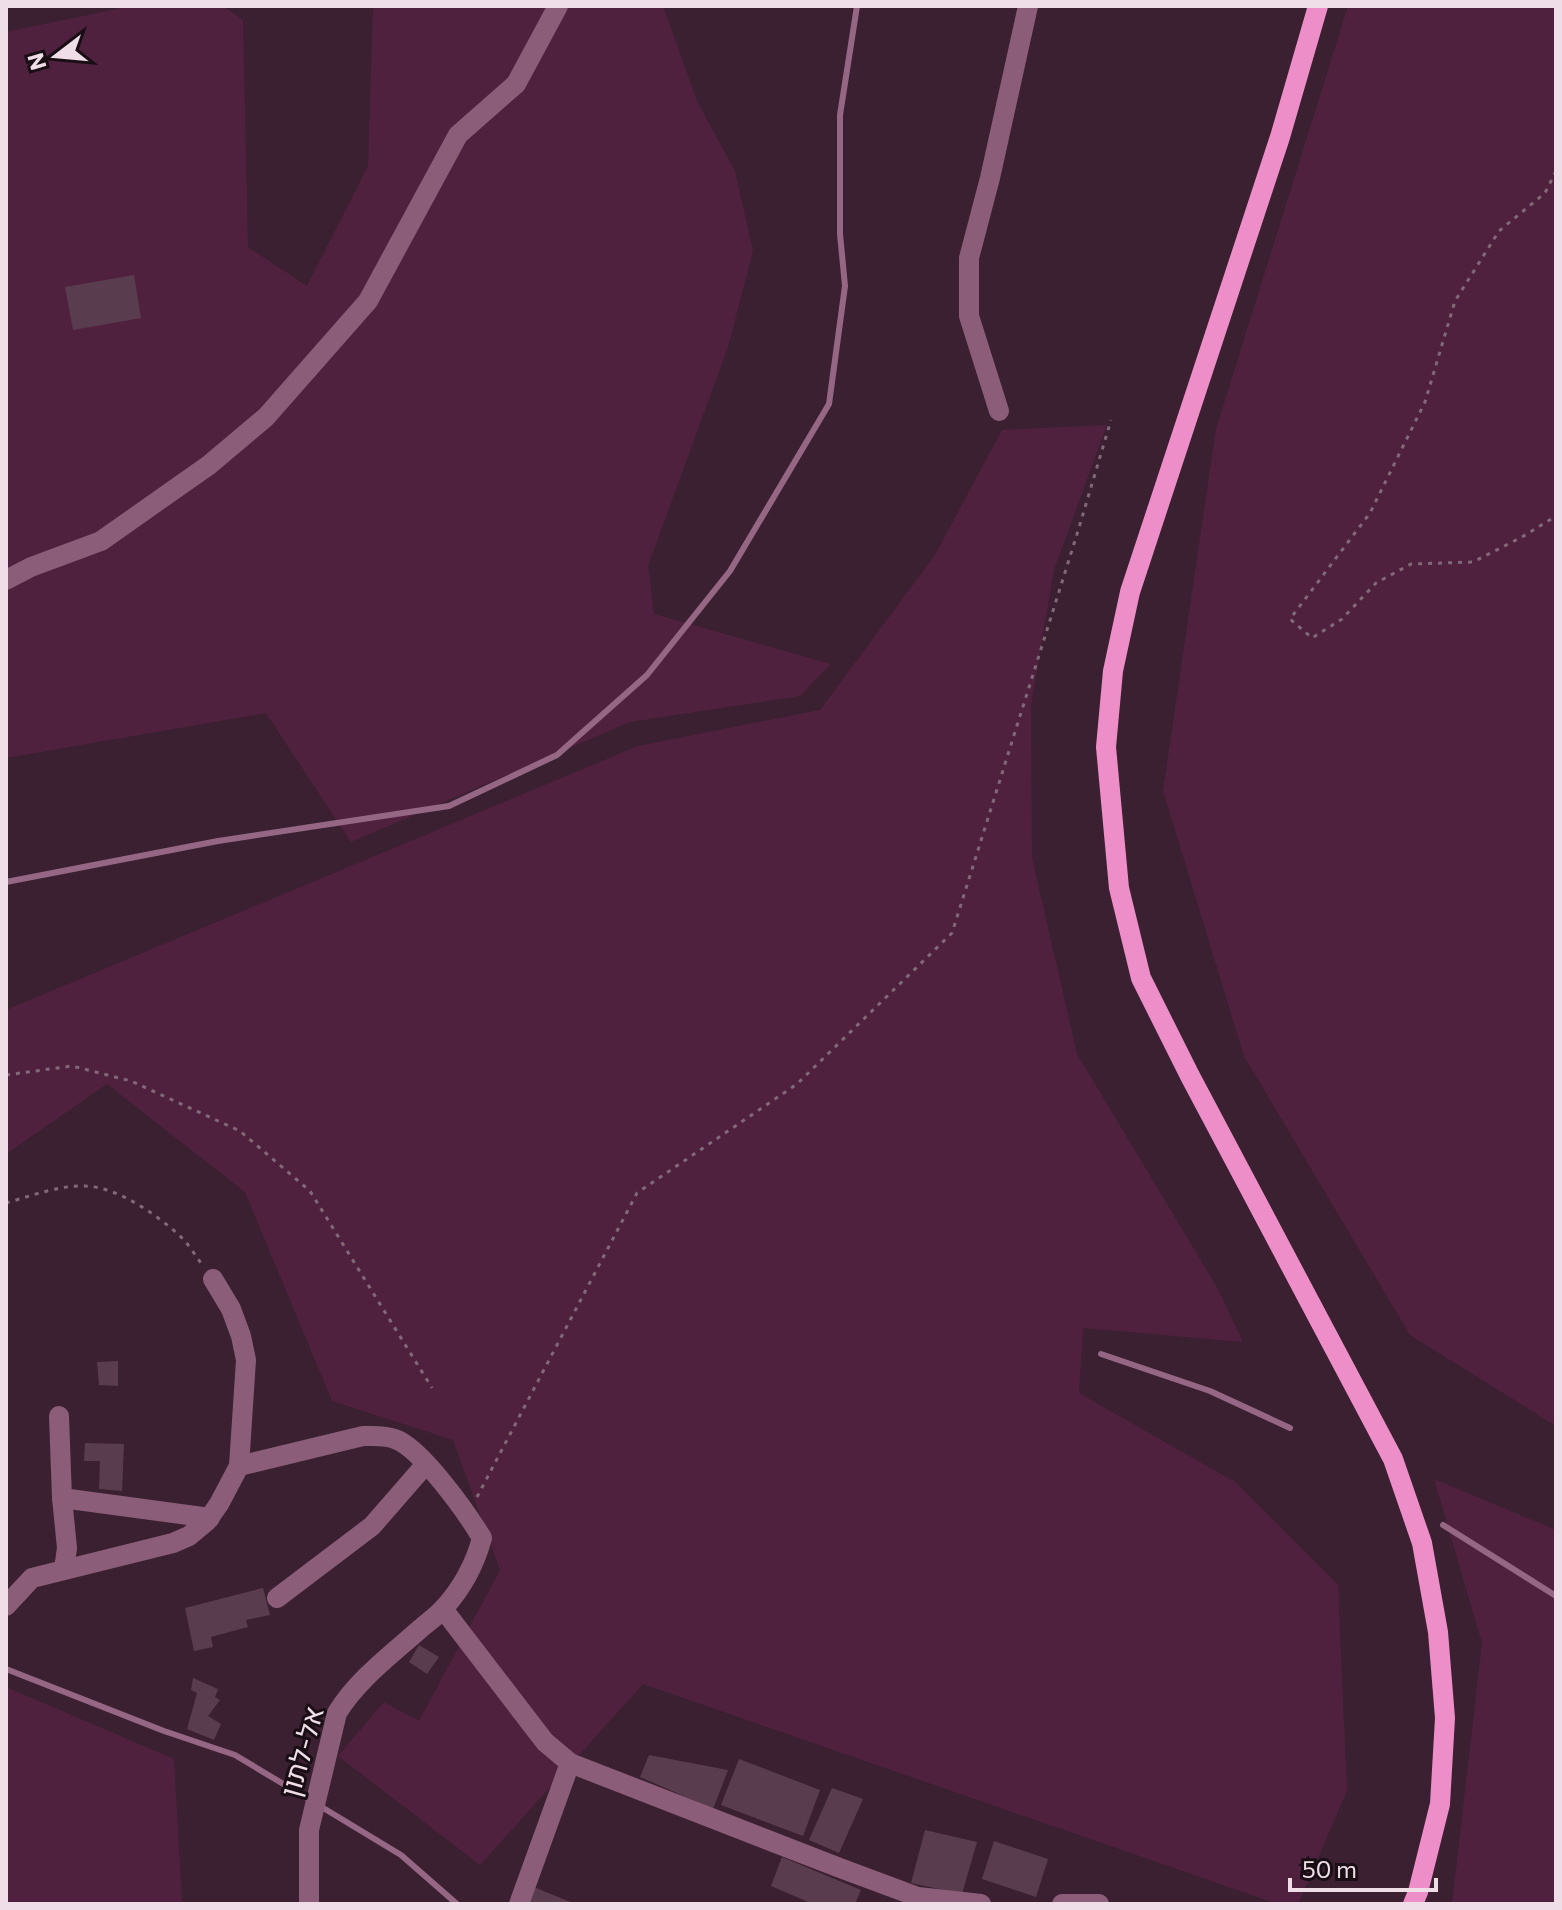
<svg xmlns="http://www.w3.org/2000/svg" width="1562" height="1910" viewBox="0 0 1562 1910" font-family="Commissioner,Heebo,sans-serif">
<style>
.green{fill:#50213f}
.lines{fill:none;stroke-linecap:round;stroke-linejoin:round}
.stream{stroke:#956784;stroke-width:6}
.building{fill:#593d4e}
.path{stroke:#816a78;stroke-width:3;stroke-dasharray:4 6;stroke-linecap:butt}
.minor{stroke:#8b5d79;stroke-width:20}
.major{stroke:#ed8ec8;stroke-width:20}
.labels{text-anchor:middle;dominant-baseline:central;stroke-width:6;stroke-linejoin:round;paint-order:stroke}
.street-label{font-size:28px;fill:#efdde7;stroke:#1a0e15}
</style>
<rect width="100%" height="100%" fill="#3a2030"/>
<g class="green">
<path d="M131 6H223L243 20 248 247 307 286 368 166 373 6H663L697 101 735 171 753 251 728 347 648 566 654 614 831 664 800 696 630 722 351 842 266 713 6 758V32Z"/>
<path d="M1348 6H1556V1426L1410 1335 1244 1056 1163 791 1216 429Z"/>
<path d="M1107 425 1054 570 1031 705 1032 858 1077 1054 1218 1289 1243 1342 1083 1328 1079 1393 1235 1482 1338 1585 1347 1791 1298 1904H1278L643 1684 480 1865 338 1756 384 1702 419 1721 500 1570 453 1440 332 1401 245 1192 107 1084 6 1154V1010L638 746 820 710 935 555 1002 430Z"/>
<path d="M1434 1479 1556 1530V1904H1452L1482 1643Z"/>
<path d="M6 1687 174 1759 182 1904H6Z"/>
</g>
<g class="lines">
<g class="stream">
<path d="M6 882 218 841 449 806 557 755 647 675 730 571 829 404 845 286 840 234V115L857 6"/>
<path d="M1101 1354 1210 1391 1290 1428"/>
<path d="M1443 1525 1556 1596"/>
<path d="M6 1669 164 1731 235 1755 310 1800"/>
<path d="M320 1806 401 1855 457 1904"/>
</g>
</g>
<g class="building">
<path d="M134 275 141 318 73 330 65 287Z"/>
<path d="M118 1361V1386L99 1385 97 1362Z"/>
<path d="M85 1443 124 1444 122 1491 99 1489 100 1461H84Z"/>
<path d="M263 1588 270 1615 246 1620 248 1627 211 1637 213 1647 194 1651 185 1608Z"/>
<path d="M419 1645 439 1657 427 1674 409 1662Z"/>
<path d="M193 1678 218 1689 215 1697 220 1700 208 1716 221 1724 214 1740 187 1729 197 1693 191 1690Z"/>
<path d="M649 1755 728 1770 713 1809 640 1777Z"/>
<path d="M739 1759 820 1790 803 1836 721 1805Z"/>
<path d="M832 1788 863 1799 839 1853 809 1840Z"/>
<path d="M925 1830 977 1842 962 1894 911 1883Z"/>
<path d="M994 1841 1048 1859 1036 1897 982 1879Z"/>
<path d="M782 1857 861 1890 855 1904H813L771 1886Z"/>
<path d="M529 1885 575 1904H522Z"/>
</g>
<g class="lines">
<g class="path">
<path d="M1556 171 1545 193 1499 231 1455 301 1425 402 1370 513 1290 619 1312 638 1342 619 1376 583 1411 564 1473 562 1522 537 1556 516"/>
<path d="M6 1075 72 1066 131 1081 240 1131 310 1191 432 1388"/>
<path d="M6 1203C31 1196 59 1185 85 1186 118 1187 159 1216 182 1238 189 1245 195 1255 201 1263"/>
<path d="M477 1497 637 1193 797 1084 952 933 1078 531 1111 420"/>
</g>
<g class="minor">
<path d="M999 411 969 316V258L990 178 1028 6"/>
<path d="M6 580 31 567 101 541 209 465 266 417 368 301 458 135 516 84 558 6"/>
<path d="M59 1416 62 1498 67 1548 64 1569"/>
<path d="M239 1466 363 1436C373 1436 385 1435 395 1439 421 1448 467 1513 482 1538 475 1564 462 1588 444 1608 437 1616 428 1622 420 1629 392 1654 357 1680 337 1713L309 1830V1904"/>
<path d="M62 1498 210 1518"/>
<path d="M277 1598 372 1526 426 1464"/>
<path d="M6 1606 32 1578 173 1543 189 1536 207 1521 219 1504 239 1466 246 1360 241 1336 231 1309 213 1279"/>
<path d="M443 1609 545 1742 570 1763 840 1868 918 1897 981 1904"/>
<path d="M519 1904 570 1763"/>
<path d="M1062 1904H1099"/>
</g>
<path class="major" d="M1318 6 1280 137 1130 592 1113 671 1106 747 1119 888 1141 978 1190 1076 1393 1459 1422 1543 1438 1632 1445 1718 1440 1804 1418 1892 1413 1904"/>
</g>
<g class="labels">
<g class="street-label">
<text transform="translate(301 1751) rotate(-74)">אל-לתון</text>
</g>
</g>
<rect width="1562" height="1910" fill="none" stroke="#efdde7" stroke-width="16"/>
<g transform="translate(56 56) rotate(254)" stroke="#1a0e15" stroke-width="6" paint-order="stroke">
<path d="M0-6L14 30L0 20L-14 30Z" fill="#efdde7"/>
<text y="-12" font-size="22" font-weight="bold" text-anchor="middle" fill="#efdde7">N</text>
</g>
<path d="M1290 1878v12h146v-12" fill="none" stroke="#efdde7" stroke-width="4"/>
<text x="1302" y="1878" font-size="24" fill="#efdde7" stroke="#1a0e15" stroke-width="6" paint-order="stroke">50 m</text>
</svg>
